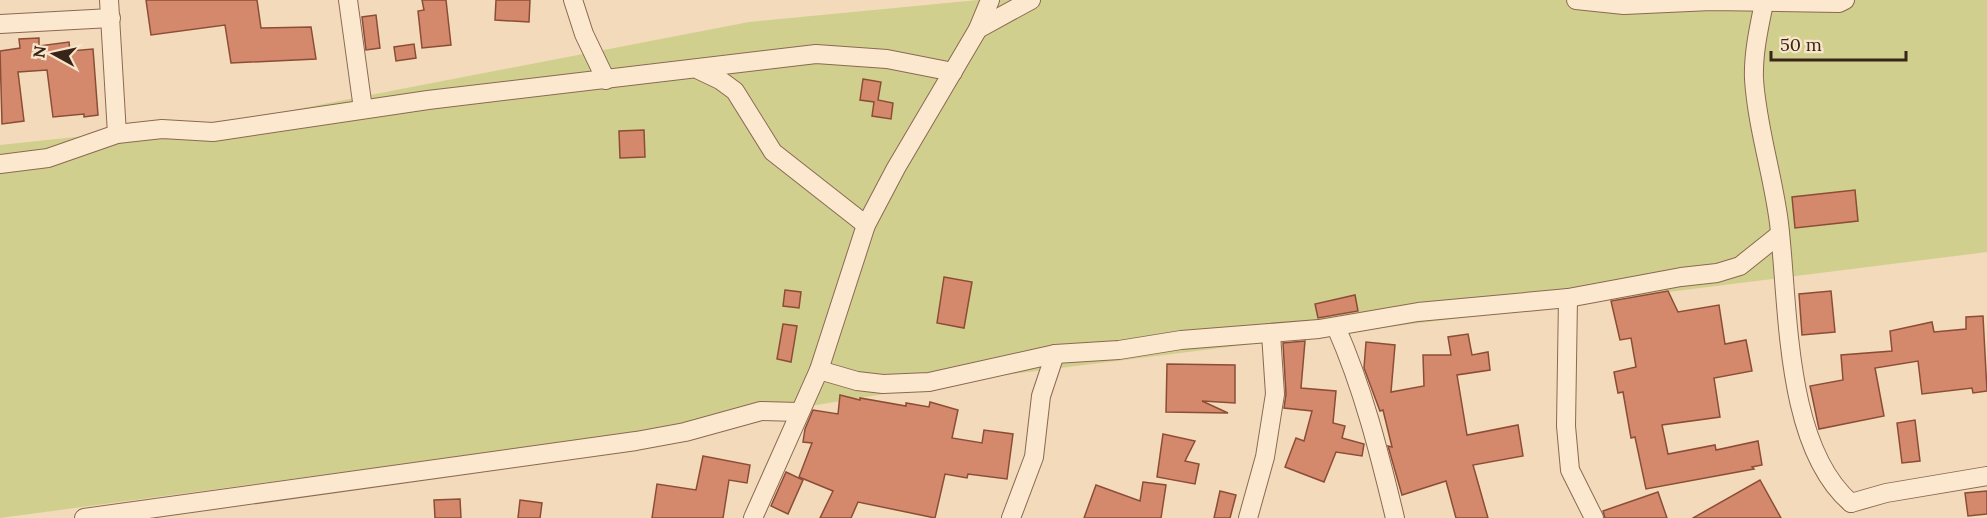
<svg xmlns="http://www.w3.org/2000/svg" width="1987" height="518" viewBox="0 0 1987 518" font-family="Lora,serif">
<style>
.green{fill:#d1cf8e}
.building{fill:#d4896c;stroke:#8c4d36;stroke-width:1.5}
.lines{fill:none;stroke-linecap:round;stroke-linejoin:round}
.street-casing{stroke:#8a6953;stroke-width:20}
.street{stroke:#fce8ce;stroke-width:18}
</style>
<rect width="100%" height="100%" fill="#f2daba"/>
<path class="green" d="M978 0H1987V252L989 377 680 427 0 518V145L246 119 749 22Z"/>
<g class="building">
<path d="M146 0H257L261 28 311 27 316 59 231 63 225 25 151 35Z"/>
<path d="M422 0H446L451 45 422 48 418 11 424 10Z"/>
<path d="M496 0H530L529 22 495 20Z"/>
<path d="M376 15 380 48 366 50 362 17Z"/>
<path d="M39 38V46L69 42 70 51 93 49 98 115 84 117V114L53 117 47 70 18 72 24 121 2 124 0 51 20 48 19 39Z"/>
<path d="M414 44 416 58 396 61 394 47Z"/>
<path d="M863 79 881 82 878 100 893 103 891 119 872 116 874 102 860 100Z"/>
<path d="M644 130 645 157 620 158 619 131Z"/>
<path d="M1855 190 1858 221 1795 228 1792 197Z"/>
<path d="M944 277 972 282 964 328 937 323Z"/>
<path d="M785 290 801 292 799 308 783 306Z"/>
<path d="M1668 291 1678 312 1719 305 1725 344 1746 340 1752 371 1714 378 1720 417 1662 425 1668 454 1715 445 1716 450 1758 441 1762 465 1752 467 1754 469 1646 489 1635 437 1631 438 1623 392 1618 393 1614 372 1636 367 1631 338 1620 340 1611 301Z"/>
<path d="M1831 291 1835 332 1802 335 1799 294Z"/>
<path d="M1355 295 1358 311 1318 318 1315 304Z"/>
<path d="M1983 316 1987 391 1973 393 1972 388 1922 394 1918 361 1875 368 1884 416 1819 429 1810 386 1843 380 1841 355 1892 351 1890 331 1932 322 1934 332 1966 329V317Z"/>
<path d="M783 324 797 326 791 362 777 359Z"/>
<path d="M1468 334 1472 355 1488 352 1490 370 1457 375 1467 435 1518 425 1523 456 1473 465 1488 518H1456L1446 481 1402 495 1388 446 1392 447 1383 410 1380 411 1364 368 1366 342 1395 345 1391 392 1424 386 1423 355H1451L1448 337Z"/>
<path d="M1305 341 1301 388 1336 391 1333 423 1345 426 1342 438 1364 444 1362 456 1336 452 1324 482 1285 467 1296 438 1304 441 1312 411 1284 408 1286 394 1283 343Z"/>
<path d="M1167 364 1235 365V403L1202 401 1228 413 1166 412Z"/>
<path d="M840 395 860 400V398L906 406V403L929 407 930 402 958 410 952 438 982 443 984 430 1013 434 1007 479 968 474 967 478 945 474 935 518 858 502 851 518H820L833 491 799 477 812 443 803 442 805 429 813 410 838 414Z"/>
<path d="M1915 420 1920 461 1902 463 1897 423Z"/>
<path d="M1163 434 1195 441 1185 461 1199 464 1195 484 1157 477Z"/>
<path d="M703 456 750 465 747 483 729 480 723 518H652L657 484 696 490Z"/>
<path d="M786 472 803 480 788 514 771 506Z"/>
<path d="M1760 480 1781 518H1693Z"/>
<path d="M1143 482 1166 485 1161 518H1084L1096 485 1140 501Z"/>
<path d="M1220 491 1236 495 1230 518H1214Z"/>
<path d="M1987 491V514L1968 516 1965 493Z"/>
<path d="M1658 492 1667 518H1605L1603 511Z"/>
<path d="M460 499 461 518H435L434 500Z"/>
<path d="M520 500 542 503 540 518H518Z"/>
</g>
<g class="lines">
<g class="street-casing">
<g id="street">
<path d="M109 0 117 134"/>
<path d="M348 0 363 109"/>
<path d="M573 0 584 34 606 80"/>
<path d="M1576 0 1624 5 1711 1 1839 3 1845 0"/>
<path d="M1764 3C1759 27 1753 54 1754 79 1757 127 1773 175 1779 223 1789 306 1784 445 1851 503"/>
<path d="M0 24 111 18"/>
<path d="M978 29 1031 0"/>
<path d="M699 70 720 80 735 91 773 152 866 225"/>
<path d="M0 164 48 158 117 134 162 129 213 132 428 100 816 54 887 59 953 72"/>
<path d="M1568 298 1566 426 1570 470 1594 518"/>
<path d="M1336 327C1363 388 1379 452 1395 518"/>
<path d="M819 370 857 381 883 384 929 382 1055 354 1119 350 1181 340 1319 329 1418 312 1568 298 1681 277 1717 273 1740 266 1780 234"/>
<path d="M1851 503 1886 493 1987 476"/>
<path d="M84 518 636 441 685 432 761 411 799 412"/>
<path d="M753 518 819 370 866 225 896 168 978 29 990 0"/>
<path d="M1011 518 1034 457 1041 396 1055 354"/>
<path d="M1248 518 1265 457 1275 394 1271 334"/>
</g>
</g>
<use href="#street" class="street"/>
</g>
<g transform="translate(54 54) rotate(278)" stroke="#f9e5ca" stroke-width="4.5" paint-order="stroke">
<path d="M0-4.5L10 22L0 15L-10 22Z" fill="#382419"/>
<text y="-9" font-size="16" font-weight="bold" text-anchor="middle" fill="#382419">N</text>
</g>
<path d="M1771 51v9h135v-9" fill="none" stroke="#382419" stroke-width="3"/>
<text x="1780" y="51" font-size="18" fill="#382419" stroke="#f9e5ca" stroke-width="4.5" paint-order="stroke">50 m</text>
</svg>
